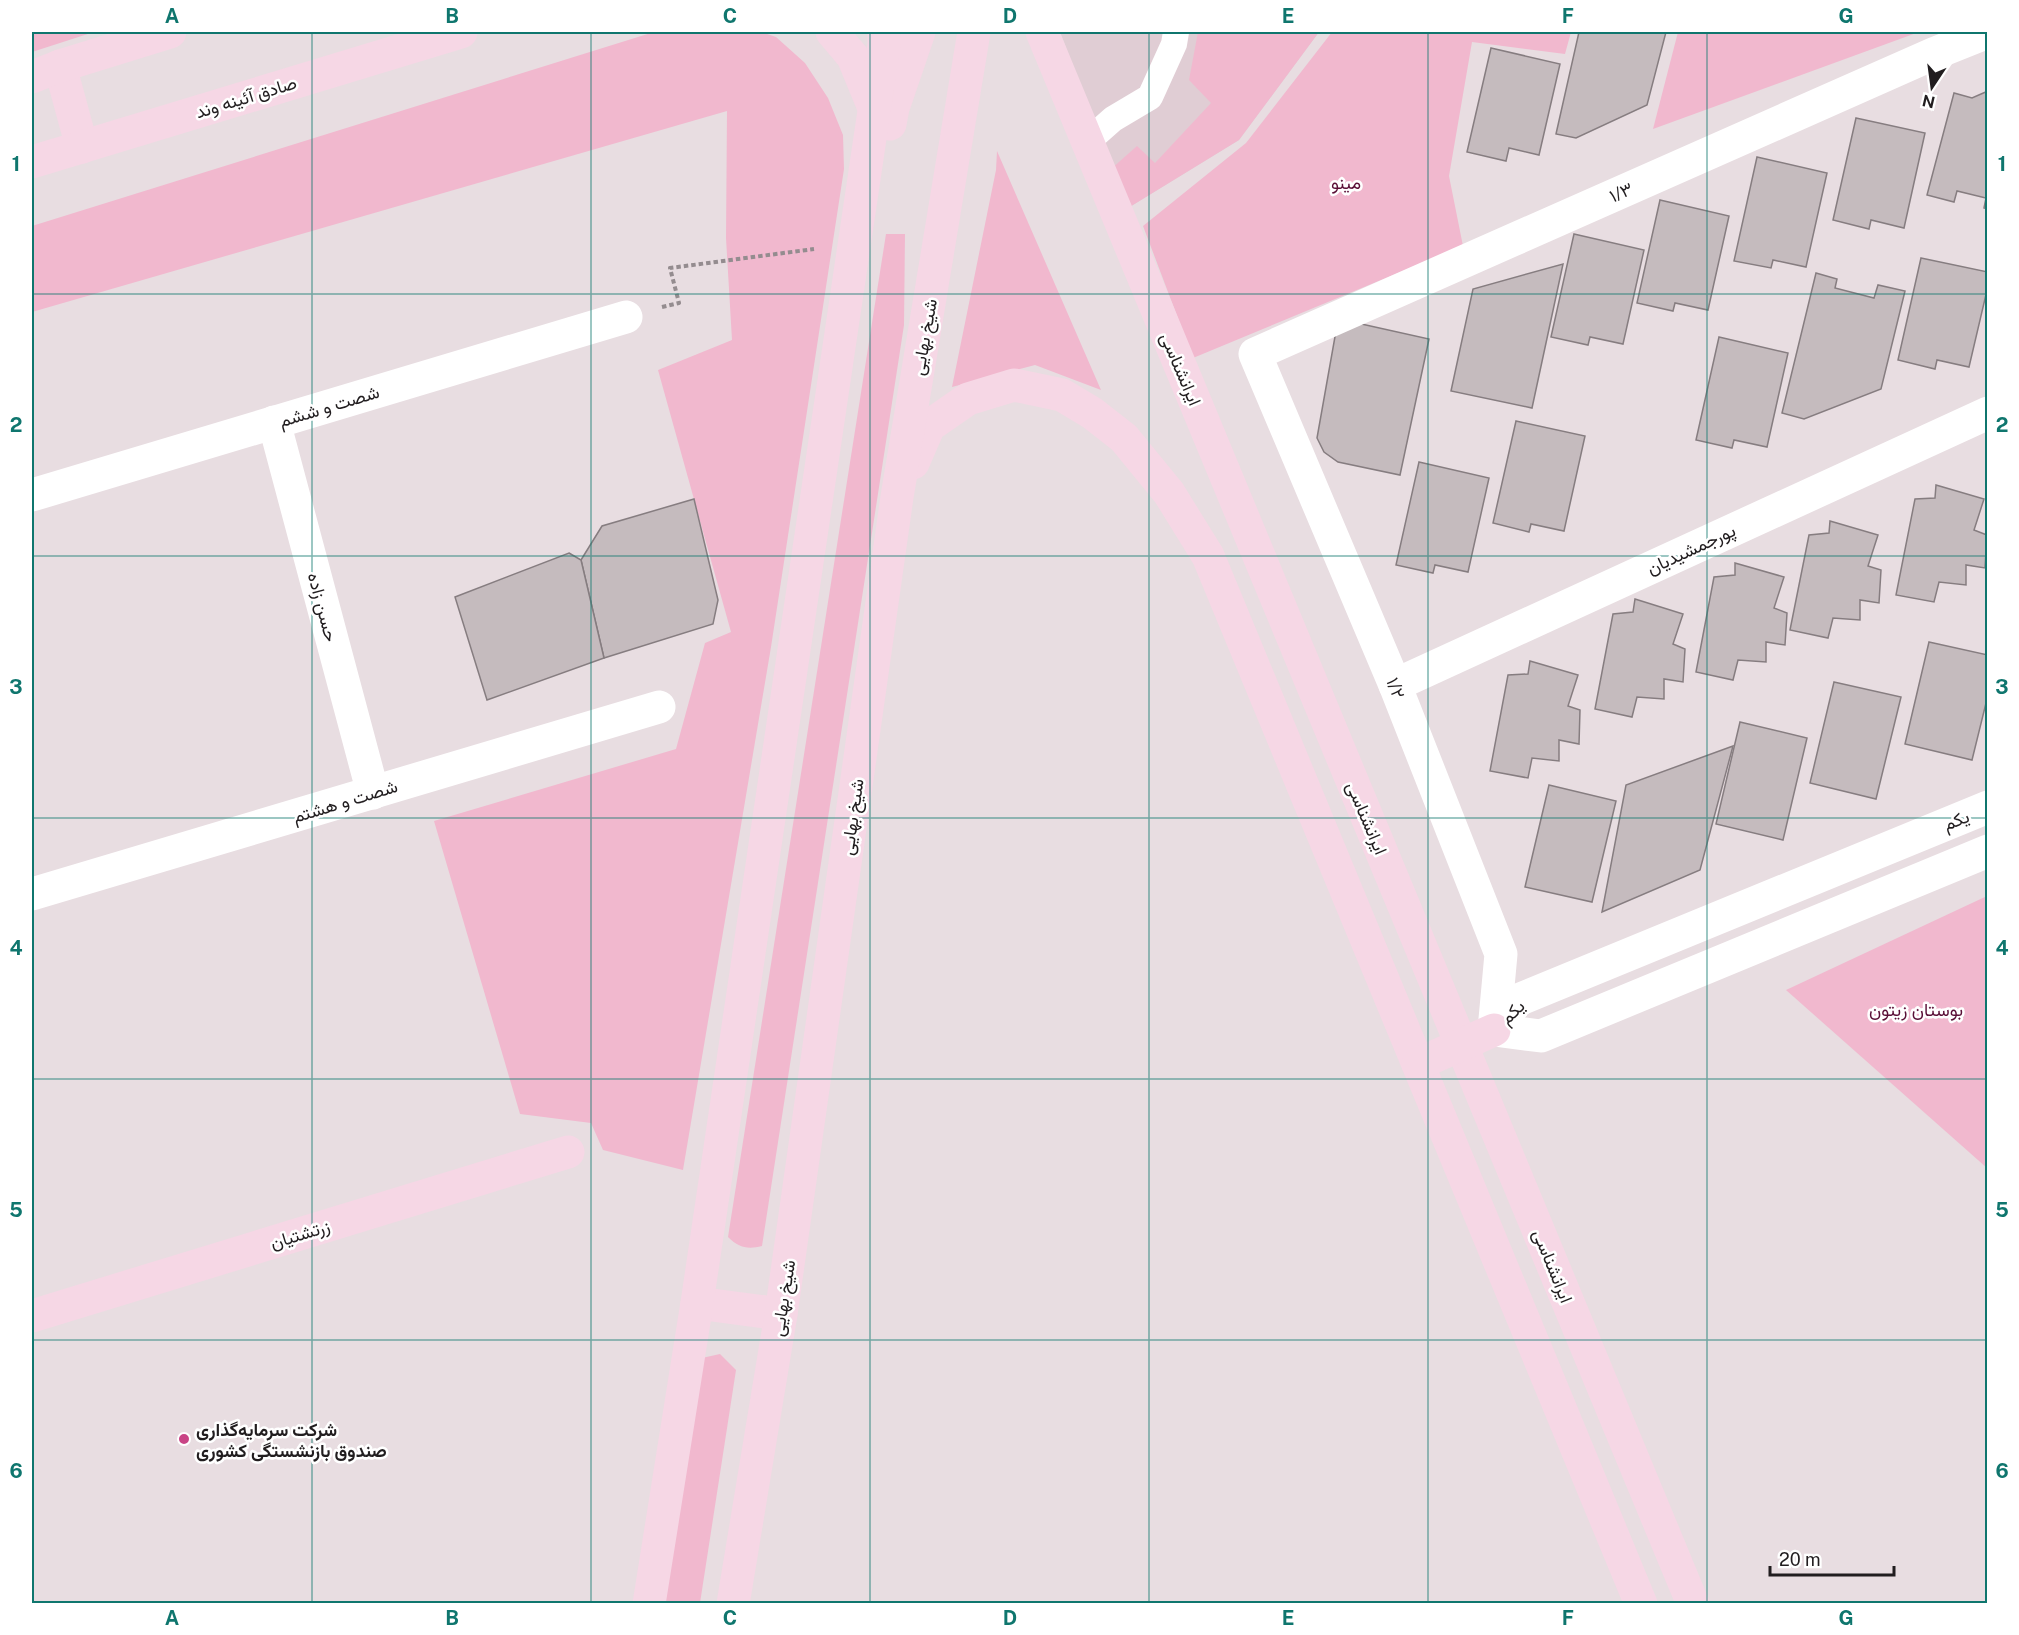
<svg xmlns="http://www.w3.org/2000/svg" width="2019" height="1635" viewBox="0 0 2019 1635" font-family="'Public Sans',Vazirmatn,sans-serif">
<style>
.built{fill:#e0cdd4}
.green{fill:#f1b8ce}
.building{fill:#c5bbbe;stroke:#867d80;stroke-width:1.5}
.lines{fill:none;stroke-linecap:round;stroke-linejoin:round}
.path{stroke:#948c8f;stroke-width:4;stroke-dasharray:4.5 3;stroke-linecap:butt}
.lane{stroke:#fff;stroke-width:26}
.street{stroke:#fff;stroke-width:33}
.secondary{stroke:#f6d7e5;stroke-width:33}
.grid{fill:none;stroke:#0f766e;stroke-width:1.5;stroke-opacity:0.55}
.poi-dot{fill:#c94486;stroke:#fff;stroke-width:2}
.labels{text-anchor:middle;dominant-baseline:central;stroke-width:5;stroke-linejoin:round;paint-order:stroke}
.street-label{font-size:18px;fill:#211d1f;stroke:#fff}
.park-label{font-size:18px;fill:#5a0f37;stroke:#fff}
.poi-label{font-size:18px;font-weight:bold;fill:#211d1f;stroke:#fff;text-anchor:start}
.neatline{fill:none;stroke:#0f766e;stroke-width:2}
.grid-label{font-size:20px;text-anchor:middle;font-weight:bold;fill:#0f766e}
</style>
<rect width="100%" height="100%" fill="#e8dde1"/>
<path class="built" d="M1060 32H1319L1239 140 1128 208Z"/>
<g class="green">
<path d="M32 32H94L32 52Z"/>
<path d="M654 32H761L776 37 805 63 828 98 843 135 844 169 771 647 683 1170 603 1150 591 1123 520 1114 434 821 676 749 705 643 731 632 658 370 732 340 726 238 727 111 32 312V226Z"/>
<path d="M1198 32H1319L1239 140 1128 208 1111 169 1137 146 1155 163 1211 103 1189 80Z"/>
<path d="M1332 32H1571L1565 54 1472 42 1449 176 1463 246 1193 358 1143 226 1246 143Z"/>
<path d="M1678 32H1919L1653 129Z"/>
<path d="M997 151 1101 390 1035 365 952 387 996 170Z"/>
<path d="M886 234H905L904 325 762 1246C747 1250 738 1247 728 1237Z"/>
<path d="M1987 896V1168L1786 990Z"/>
<path d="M720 1354 736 1370 700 1603 665 1604 702 1358Z"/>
</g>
<g class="building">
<path d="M1579 32H1666L1647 105 1576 138 1556 134Z"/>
<path d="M1491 48 1560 64 1539 155 1509 148 1506 161 1467 152Z"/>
<path d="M1988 91V209L1984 208 1986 198 1957 191 1954 202 1927 195 1954 93 1972 98Z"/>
<path d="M1856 118 1925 133 1904 228 1871 220 1869 229 1833 220Z"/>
<path d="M1757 157 1827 173 1806 267 1773 260 1771 268 1734 261Z"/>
<path d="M1660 200 1729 216 1708 310 1675 303 1673 311 1637 303Z"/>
<path d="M1574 234 1644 250 1623 344 1590 337 1588 345 1551 337Z"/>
<path d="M1921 258 1988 272V286L1969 367 1937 360 1935 369 1898 360Z"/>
<path d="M1563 264 1532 408 1451 391 1473 289Z"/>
<path d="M1816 273 1837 279 1835 288 1874 298 1878 285 1905 291 1881 389 1804 419 1782 413Z"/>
<path d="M1348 321 1429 339 1400 475 1338 462 1324 452 1317 438 1336 331Z"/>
<path d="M1719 337 1788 353 1767 447 1734 440 1732 448 1696 440Z"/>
<path d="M1516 421 1585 436 1564 531 1531 524 1529 532 1493 523Z"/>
<path d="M1419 462 1489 478 1468 572 1435 565 1433 573 1396 565Z"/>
<path d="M1936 485 1984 499 1974 530 1987 535 1985 568 1966 565V585L1939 582 1934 602 1896 595 1915 499 1935 498Z"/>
<path d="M694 499 718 600 713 624 604 658 581 560 602 526Z"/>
<path d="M1830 521 1878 535 1868 566 1881 570 1879 603 1860 600V620L1833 618 1828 638 1790 630 1809 535 1829 533Z"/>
<path d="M569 553 581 560 604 658 487 700 455 597Z"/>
<path d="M1735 563 1784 577 1774 608 1787 613 1785 645 1766 642V662L1738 660 1733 680 1696 672 1714 577 1735 575Z"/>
<path d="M1635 599 1683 614 1673 644 1685 649 1683 682 1664 679V699L1637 697 1632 717 1595 709 1613 614 1633 612Z"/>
<path d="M1929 642 1988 655V695L1972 760 1905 744Z"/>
<path d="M1530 661 1578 675 1568 706 1580 710 1579 744 1559 740V761L1532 758 1528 778 1490 771 1508 675 1528 674Z"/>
<path d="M1834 682 1901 697 1876 799 1810 783Z"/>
<path d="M1740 722 1807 738 1783 840 1716 824Z"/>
<path d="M1733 746 1700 870 1602 912 1626 785Z"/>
<path d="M1549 785 1616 801 1592 902 1525 887Z"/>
</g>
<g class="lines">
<path class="path" d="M662 307 679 303 670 268 814 249"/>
<path class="lane" d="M1087 142 1113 119 1150 97 1174 44 1176 32"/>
<g class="street">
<path d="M274 422 373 793"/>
<path d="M32 495 626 317"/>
<path d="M1395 685 1988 413"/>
<path d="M32 894 659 707"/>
<path d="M1494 1030 1501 954 1395 685 1255 354 1933 54 1988 32"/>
<path d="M1494 1030 1518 1000 1988 807"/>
<path d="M1494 1030 1541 1036 1988 851"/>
</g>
<g class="secondary">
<path d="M832 32 853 57 874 108"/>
<path d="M1042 32 1693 1604"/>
<path d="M60 66 82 147"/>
<path d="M32 77 60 66 170 32"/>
<path d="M890 124 893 108 919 32"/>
<path d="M32 162 461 32"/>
<path d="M913 463 929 426 968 399 1014 385 1062 395 1092 413 1124 438 1169 493 1208 556 1641 1604"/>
<path d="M1418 1064 1494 1030"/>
<path d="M697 1303 781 1314"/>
<path d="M32 1316 568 1152"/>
<path d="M649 1604 697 1303 884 44V32"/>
<path d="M733 1604 781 1314 897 497 974 32"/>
</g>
</g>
<path class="grid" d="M312 32V1604M591 32V1604M870 32V1604M1149 32V1604M1428 32V1604M1707 32V1604M32 294H1988M32 556H1988M32 818H1988M32 1079H1988M32 1340H1988"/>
<circle class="poi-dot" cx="184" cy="1439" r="6"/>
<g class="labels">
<g class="street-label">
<text transform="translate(246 97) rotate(-17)">صادق آئینه وند</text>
<text transform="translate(1621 192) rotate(-24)">۱/۳</text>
<text transform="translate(924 337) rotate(-80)">شیخ بهایی</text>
<text transform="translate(1181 369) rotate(67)">ایرانشناسی</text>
<text transform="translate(329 406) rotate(-17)">شصت و ششم</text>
<text transform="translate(1691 549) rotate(-25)">پورجمشیدیان</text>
<text transform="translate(323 607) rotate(75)">حسن زاده</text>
<text transform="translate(1396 688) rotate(68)">۱/۲</text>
<text transform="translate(345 801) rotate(-17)">شصت و هشتم</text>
<text transform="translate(852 817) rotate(-82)">شیخ بهایی</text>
<text transform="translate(1367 818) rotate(67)">ایرانشناسی</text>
<text transform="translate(1956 820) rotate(-22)">یکم</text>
<text transform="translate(1512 1012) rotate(-45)">یکم</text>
<text transform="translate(300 1234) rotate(-17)">زرتشتیان</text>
<text transform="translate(1553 1266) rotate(68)">ایرانشناسی</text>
<text transform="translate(783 1298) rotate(-81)">شیخ بهایی</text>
</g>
<g class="park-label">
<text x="1346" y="182">مینو</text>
<text x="1916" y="1009">بوستان زیتون</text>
</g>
<g class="poi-label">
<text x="196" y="1429">شرکت سرمایه‌گذاری<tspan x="196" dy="21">صندوق بازنشستگی کشوری</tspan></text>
</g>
</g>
<rect width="2019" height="1635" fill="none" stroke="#ffffff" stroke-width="66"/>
<g transform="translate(1932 87) rotate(193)" stroke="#ffffff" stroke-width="4.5" paint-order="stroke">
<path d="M0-4.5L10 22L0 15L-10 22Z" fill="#211d1f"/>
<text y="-9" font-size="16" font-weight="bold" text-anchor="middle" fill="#211d1f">N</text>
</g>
<path d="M1770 1566v9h124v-9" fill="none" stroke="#211d1f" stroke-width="3"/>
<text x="1779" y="1566" font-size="18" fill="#211d1f" stroke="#ffffff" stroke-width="4.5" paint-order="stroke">20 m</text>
<rect x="33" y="33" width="1953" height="1569" class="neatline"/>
<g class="grid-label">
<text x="172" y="23">A</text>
<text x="452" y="23">B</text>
<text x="730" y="23">C</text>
<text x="1010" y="23">D</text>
<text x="1288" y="23">E</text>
<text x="1568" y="23">F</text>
<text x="1846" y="23">G</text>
<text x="16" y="171">1</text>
<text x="2002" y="171">1</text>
<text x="16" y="432">2</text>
<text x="2002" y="432">2</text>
<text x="16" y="694">3</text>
<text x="2002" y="694">3</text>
<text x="16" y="955">4</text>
<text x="2002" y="955">4</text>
<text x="16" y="1217">5</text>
<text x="2002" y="1217">5</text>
<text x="16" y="1478">6</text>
<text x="2002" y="1478">6</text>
<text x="172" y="1625">A</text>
<text x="452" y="1625">B</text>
<text x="730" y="1625">C</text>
<text x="1010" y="1625">D</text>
<text x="1288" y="1625">E</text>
<text x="1568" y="1625">F</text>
<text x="1846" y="1625">G</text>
</g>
</svg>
